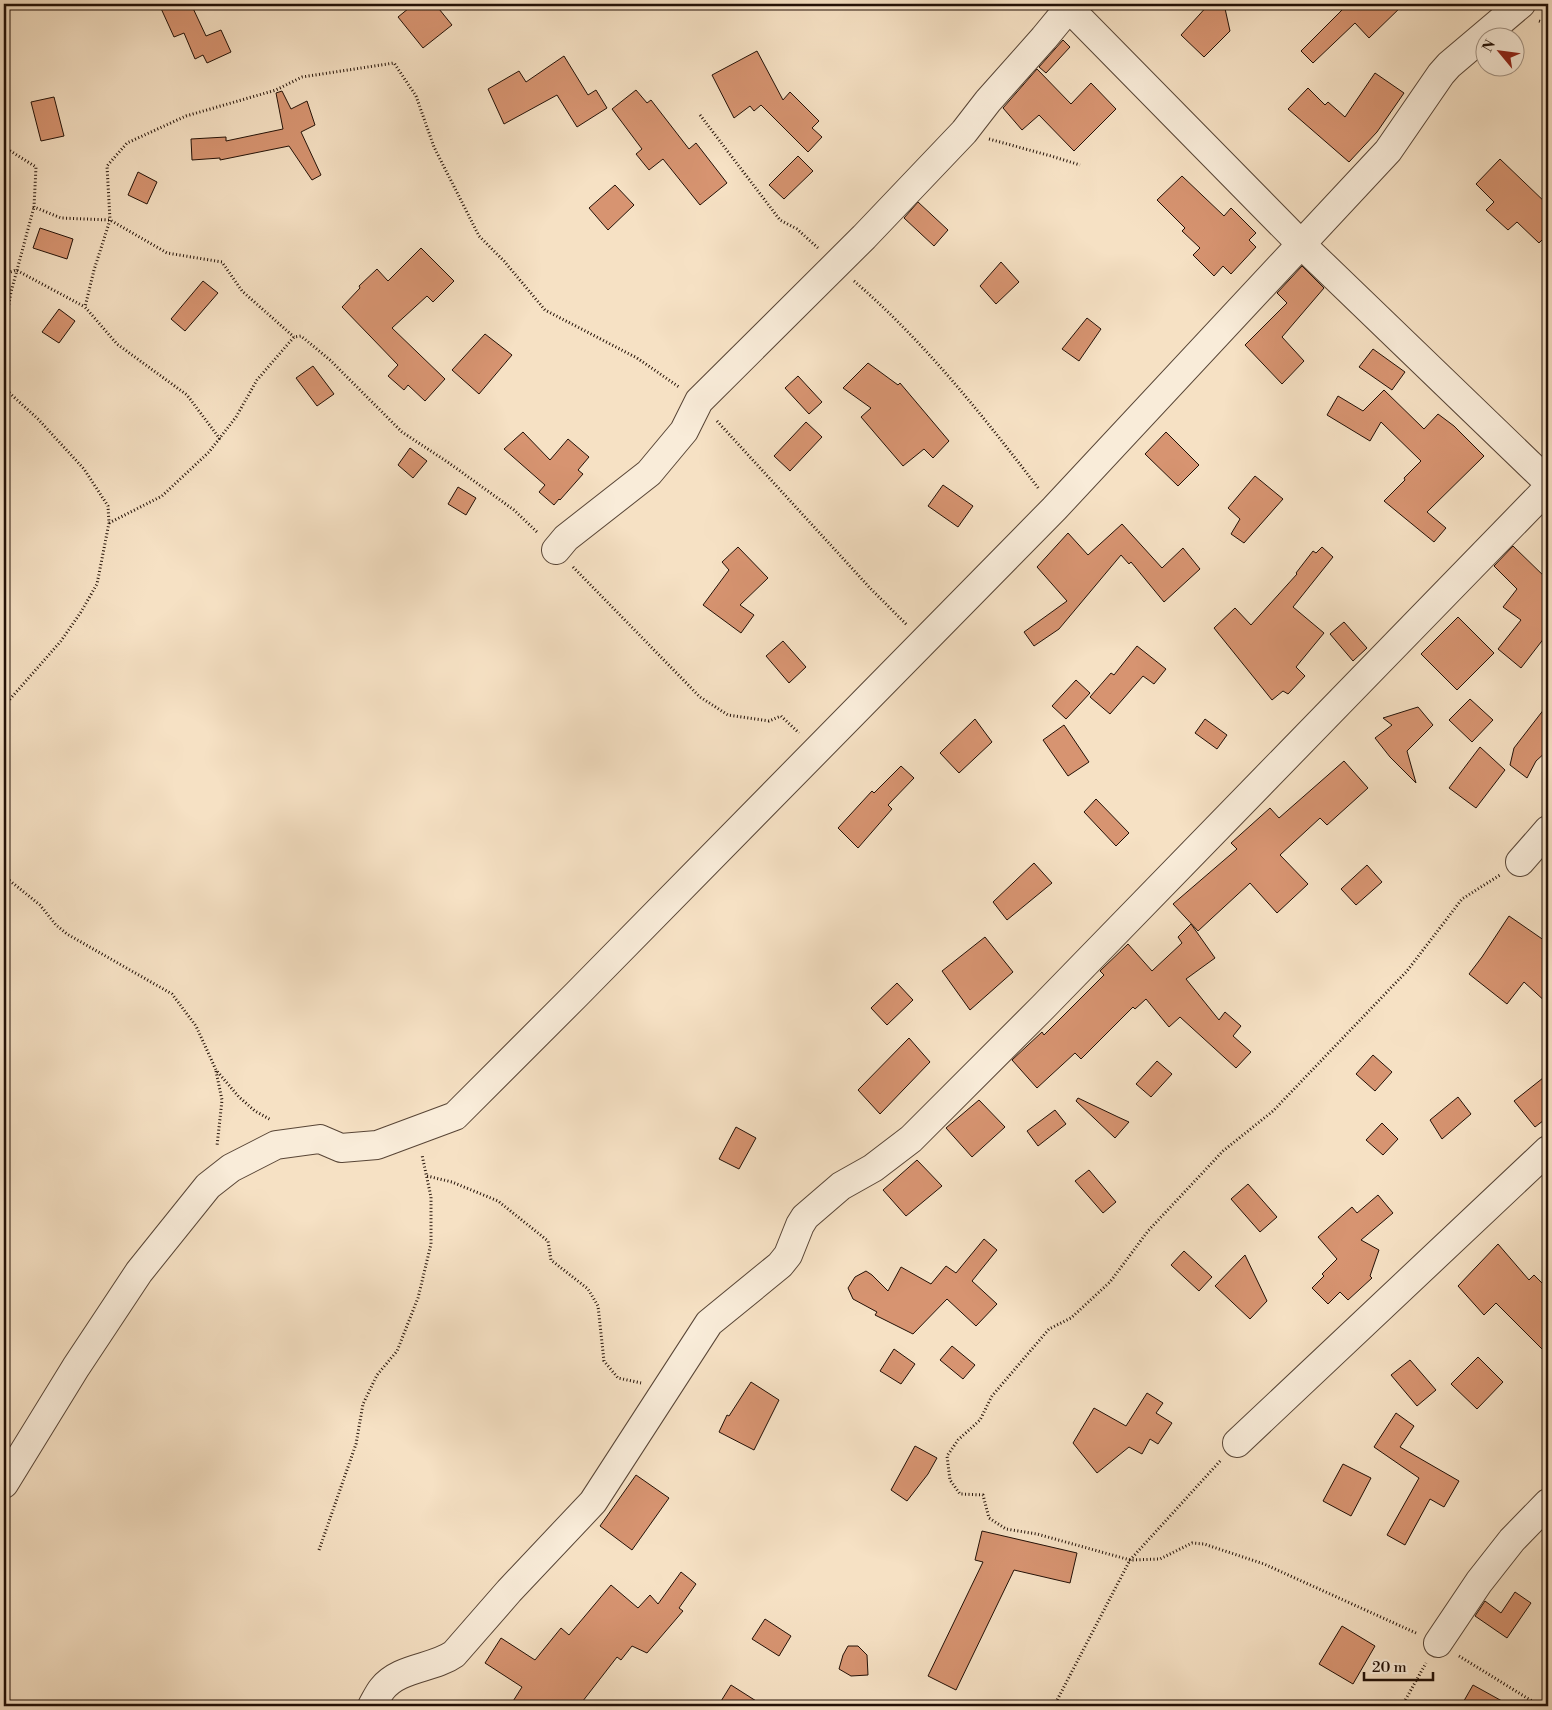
<svg xmlns="http://www.w3.org/2000/svg" width="1552" height="1710" viewBox="0 0 1552 1710" font-family="'Libre Bodoni',serif">
<style>
.building{fill:#d79471;stroke:#231107}
.lines{fill:none;stroke-linecap:round;stroke-linejoin:round}
.minor-casing{stroke:#584536;stroke-width:30}
.path{stroke:#231107;stroke-width:3;stroke-dasharray:1 2.5;stroke-linecap:butt}
.minor{stroke:#f9ecd9;stroke-width:28}
</style>
<rect width="100%" height="100%" fill="#f6e1c4"/>
<filter id="stains"><feTurbulence type="fractalNoise" baseFrequency=".004" numOctaves="4"/><feColorMatrix values="0 0 0 0 .2 0 0 0 0 .09 0 0 0 0 .02 0 0 0 .5 -.17"/></filter>
<radialGradient id="worn" r=".72"><stop offset=".6" stop-color="#630" stop-opacity="0"/><stop offset="1" stop-color="#630" stop-opacity=".3"/></radialGradient>
<g class="building">
<path d="M159 4H191L206 36 221 30 231 52 207 63 203 55 195 59 184 33 174 37Z"/>
<path d="M414 4H435L452 25 423 48 398 17Z"/>
<path d="M1209 4H1224L1230 31 1204 57 1181 35Z"/>
<path d="M1336 4H1404L1369 38 1355 23 1313 63 1301 51 1342 10Z"/>
<path d="M1063 40 1070 47 1046 73 1039 67Z"/>
<path d="M757 51 783 100 790 92 819 121 812 128 822 137 808 152 761 105 754 111 750 106 734 118 712 75Z"/>
<path d="M564 56 588 95 596 90 607 108 577 127 557 95 504 124 488 89 519 71 526 82Z"/>
<path d="M1037 69 1071 104 1091 83 1116 109 1074 151 1039 115 1022 130 1003 108Z"/>
<path d="M1375 73 1404 93 1377 132 1349 162 1288 109 1308 88 1325 105 1328 102 1345 117Z"/>
<path d="M636 90 647 103 651 100 689 149 696 143 727 183 700 205 663 159 649 170 636 154 642 149 612 109Z"/>
<path d="M282 91 291 109 307 101 315 125 301 132 321 175 312 180 289 146 220 160V158L192 160 191 139 226 137V141L283 129 276 93Z"/>
<path d="M54 97 64 136 41 141 31 102Z"/>
<path d="M798 156 813 171 784 199 769 185Z"/>
<path d="M1500 159 1548 205V234L1539 243 1517 222 1508 230 1486 210 1494 202 1476 184Z"/>
<path d="M138 172 157 182 147 204 128 195Z"/>
<path d="M1182 176 1224 216 1231 208 1256 233 1249 240 1256 247 1231 274 1223 266 1214 276 1193 255 1200 248 1182 231 1185 228 1157 200Z"/>
<path d="M615 185 634 205 608 230 589 208Z"/>
<path d="M918 202 948 230 934 246 904 218Z"/>
<path d="M40 228 73 239 67 259 33 248Z"/>
<path d="M421 248 454 281 433 302 427 296 392 328 445 379 425 401 408 385 404 390 388 376 398 365 342 307 360 288 359 286 377 269 388 281Z"/>
<path d="M1001 262 1019 282 996 304 980 286Z"/>
<path d="M1302 266 1324 288 1282 337 1304 361 1282 384 1245 345 1287 303 1277 293Z"/>
<path d="M203 281 218 293 185 331 171 319Z"/>
<path d="M59 309 75 321 59 343 42 332Z"/>
<path d="M1087 318 1101 329 1079 361 1062 349Z"/>
<path d="M485 334 512 355 479 394 452 370Z"/>
<path d="M1373 349 1405 372 1392 390 1359 367Z"/>
<path d="M868 363 898 385 900 383 949 441 933 458 924 449 903 466 861 417 871 408 843 388Z"/>
<path d="M313 366 334 394 317 406 296 378Z"/>
<path d="M798 376 822 402 809 414 785 388Z"/>
<path d="M1384 390 1424 429 1438 414 1454 426 1484 456 1427 512 1446 528 1434 542 1384 501 1405 480 1404 478 1421 461 1381 422 1370 441 1327 415 1338 396 1363 411Z"/>
<path d="M806 422 822 437 790 471 774 456Z"/>
<path d="M523 432 550 460 568 439 589 457 578 470 583 474 560 500 559 499 554 505 539 492 545 485 504 449Z"/>
<path d="M1166 432 1199 465 1178 486 1145 454Z"/>
<path d="M410 448 427 461 413 478 398 465Z"/>
<path d="M1255 476 1283 499 1244 543 1231 534 1240 519 1228 508Z"/>
<path d="M943 485 973 506 958 527 928 506Z"/>
<path d="M458 487 476 498 466 515 448 504Z"/>
<path d="M1122 524 1162 568 1183 548 1200 569 1164 602 1131 562 1129 564 1121 555 1059 629 1034 646 1024 632 1067 601 1037 567 1068 533 1088 555Z"/>
<path d="M1513 546 1548 580V633L1521 668 1498 649 1521 620 1503 607 1517 589 1494 566Z"/>
<path d="M738 547 768 578 740 605 754 615 741 633 703 605 729 570 722 562Z"/>
<path d="M1322 547 1333 557 1293 607 1324 633 1296 667 1305 676 1288 694 1283 691 1272 700 1214 628 1235 608 1251 625 1297 574 1296 573 1313 551 1316 553Z"/>
<path d="M1458 617 1494 653 1457 690 1421 654Z"/>
<path d="M1344 622 1367 648 1353 661 1330 634Z"/>
<path d="M783 641 806 667 789 683 766 656Z"/>
<path d="M1137 646 1166 669 1154 684 1143 676 1110 714 1090 697 1111 673 1114 675Z"/>
<path d="M1076 680 1090 693 1066 719 1052 706Z"/>
<path d="M1470 699 1493 720 1472 742 1449 720Z"/>
<path d="M1548 704V750L1536 761 1527 778 1510 765 1514 748Z"/>
<path d="M1418 707 1433 725 1407 751 1416 783 1390 757 1375 738 1392 725 1383 718Z"/>
<path d="M975 719 992 742 959 773 940 753Z"/>
<path d="M1205 719 1227 735 1217 749 1195 733Z"/>
<path d="M1064 725 1089 762 1068 776 1043 740Z"/>
<path d="M1480 747 1505 770 1476 808 1449 788Z"/>
<path d="M1344 761 1368 788 1327 825 1320 818 1280 855 1308 884 1277 913 1250 883 1198 931 1173 904 1237 849 1231 843 1270 808 1279 818Z"/>
<path d="M901 766 914 778 888 805 892 809 858 848 838 828 872 791 874 793Z"/>
<path d="M1096 799 1129 833 1116 846 1084 812Z"/>
<path d="M1034 863 1052 883 1007 920 993 902Z"/>
<path d="M1367 865 1382 882 1356 905 1341 889Z"/>
<path d="M1509 916 1548 943V1004L1524 982 1507 1004 1469 974 1482 957Z"/>
<path d="M1191 924 1215 958 1186 979 1219 1020 1225 1012 1241 1026 1233 1036 1251 1052 1236 1068 1180 1017 1169 1027 1146 999 1135 1009 1133 1007 1081 1059 1075 1053 1037 1088 1012 1060 1042 1032 1044 1035 1104 975 1100 971 1128 944 1152 971 1182 943 1178 937Z"/>
<path d="M985 937 1013 972 970 1010 942 971Z"/>
<path d="M897 983 913 1000 887 1025 871 1008Z"/>
<path d="M909 1038 930 1062 880 1114 858 1090Z"/>
<path d="M1373 1055 1392 1072 1375 1091 1356 1074Z"/>
<path d="M1157 1061 1172 1074 1151 1097 1136 1084Z"/>
<path d="M1548 1074V1117L1535 1127 1514 1101Z"/>
<path d="M1458 1097 1471 1114 1442 1139 1430 1120Z"/>
<path d="M1078 1098 1118 1117 1129 1122 1115 1138 1076 1101Z"/>
<path d="M979 1100 1005 1127 972 1157 946 1128Z"/>
<path d="M1055 1110 1066 1124 1038 1146 1027 1131Z"/>
<path d="M1382 1123 1398 1139 1383 1155 1366 1140Z"/>
<path d="M736 1127 756 1138 739 1169 719 1159Z"/>
<path d="M917 1160 942 1186 906 1216 883 1190Z"/>
<path d="M1089 1170 1116 1202 1103 1213 1075 1181Z"/>
<path d="M1248 1184 1277 1217 1260 1232 1231 1199Z"/>
<path d="M1378 1195 1393 1213 1361 1240 1379 1250 1370 1276 1372 1278 1348 1300 1340 1292 1328 1304 1312 1288 1324 1276 1322 1274 1337 1259 1318 1237 1352 1207 1357 1213Z"/>
<path d="M984 1239 997 1250 972 1281 997 1304 976 1326 947 1299 913 1334 875 1315 877 1312 853 1299 848 1288 855 1277 866 1271 872 1275 888 1291 901 1267 931 1284 946 1266 956 1273Z"/>
<path d="M1498 1244 1529 1280 1534 1275 1548 1289V1355L1496 1303 1484 1315 1458 1286Z"/>
<path d="M1184 1251 1212 1277 1199 1291 1171 1265Z"/>
<path d="M1245 1255 1267 1301 1250 1319 1215 1286Z"/>
<path d="M952 1346 975 1365 963 1379 940 1360Z"/>
<path d="M894 1349 915 1364 901 1384 880 1371Z"/>
<path d="M1478 1357 1503 1382 1477 1409 1451 1384Z"/>
<path d="M1410 1360 1436 1390 1417 1406 1391 1375Z"/>
<path d="M751 1382 779 1400 754 1450 719 1432 727 1415 729 1416Z"/>
<path d="M1147 1393 1163 1403 1156 1413 1172 1423 1158 1444 1150 1439 1142 1454 1129 1447 1097 1473 1073 1443 1094 1408 1126 1426Z"/>
<path d="M1396 1413 1414 1426 1400 1447 1459 1481 1444 1507 1430 1499 1405 1545 1387 1535 1419 1478 1374 1447Z"/>
<path d="M915 1446 937 1458 928 1474 907 1501 891 1490Z"/>
<path d="M1343 1464 1371 1478 1351 1516 1323 1501Z"/>
<path d="M636 1475 669 1498 632 1550 600 1526Z"/>
<path d="M982 1531 1077 1553 1070 1583 1014 1570 956 1690 928 1676 983 1562 975 1560Z"/>
<path d="M681 1572 696 1584 679 1608 683 1611 647 1653 632 1646 621 1660 617 1657 579 1706H510L522 1687 485 1663 501 1638 535 1660 561 1628 569 1635 611 1585 638 1608 650 1595 658 1604Z"/>
<path d="M1515 1592 1531 1603 1507 1638 1475 1616 1485 1601 1501 1613Z"/>
<path d="M765 1619 791 1636 779 1656 752 1639Z"/>
<path d="M1342 1626 1375 1646 1353 1684 1319 1664Z"/>
<path d="M848 1646H858L867 1655 868 1675 851 1676 839 1669 843 1655Z"/>
<path d="M731 1685 764 1706H718Z"/>
<path d="M1473 1685 1511 1706H1461Z"/>
</g>
<g class="lines">
<g class="minor-casing">
<g id="minor">
<path d="M1065 4 1301 244 1548 482"/>
<path d="M556 550 566 538 649 473 684 431 699 401 864 237 964 132 988 101 1044 38 1072 4"/>
<path d="M1520 862 1548 830"/>
<path d="M1237 1443 1548 1150"/>
<path d="M4 1484 76 1367 139 1272 208 1186 231 1168 276 1145 320 1139 341 1148 377 1145 455 1116 577 994 1054 509 1388 151 1441 74 1449 65 1521 4"/>
<path d="M1438 1643 1479 1582 1512 1540 1548 1503"/>
<path d="M372 1706C375 1701 378 1694 382 1689 399 1667 433 1669 454 1654L509 1591 593 1502 709 1323 780 1265 788 1255 800 1225 805 1217 841 1186 873 1168 911 1139 1043 1007 1548 488"/>
</g>
</g>
<g class="path">
<path d="M1539 21 1548 24"/>
<path d="M700 115 780 220 797 229 818 248"/>
<path d="M989 139 1051 156 1080 165"/>
<path d="M4 147 36 167 34 207 61 218 110 220 167 253 222 262 242 291 294 337"/>
<path d="M4 274 16 270 85 307"/>
<path d="M854 281C924 341 983 416 1039 489"/>
<path d="M4 332 11 292 34 207"/>
<path d="M4 388 38 419 84 469 108 506 109 523 97 584 81 612 61 641 4 706"/>
<path d="M717 421 870 588 907 625"/>
<path d="M220 439 187 395 117 344 85 307 94 270 110 220 107 166 127 143 186 116 276 90 302 77 394 63 416 96 434 147 479 236 504 261 545 310 637 358 679 387"/>
<path d="M109 523 162 496 209 452 236 417 257 380 294 337 301 336 330 360 402 432 449 463 514 510 538 533"/>
<path d="M573 567 700 697 728 715 769 721 781 716 799 733"/>
<path d="M4 876 40 905 56 925 67 934 172 994 196 1026 216 1070 239 1097 255 1111 271 1120"/>
<path d="M216 1071 222 1100 217 1146"/>
<path d="M427 1176 452 1182 498 1201 548 1241 551 1260 588 1289 598 1306 604 1361 618 1378 641 1383"/>
<path d="M319 1550 356 1444 363 1404 377 1375 397 1351 418 1298 431 1244V1197L422 1155"/>
<path d="M1416 1633 1264 1564 1204 1544 1192 1543 1160 1559 1130 1560 1037 1534 1006 1529 989 1518 983 1495 960 1494 950 1480 947 1456 958 1440 980 1420 992 1396 1049 1329 1071 1318 1110 1282 1148 1231 1223 1151 1273 1111 1407 971 1462 899 1500 875"/>
<path d="M1459 1656 1540 1706"/>
<path d="M1054 1706 1130 1560 1221 1460"/>
<path d="M1402 1706 1426 1663"/>
</g>
<use href="#minor" class="minor"/>
</g>
<rect width="1552" height="1710" fill="none" stroke="#f6e1c4" stroke-width="20"/>
<rect x="5" y="5" width="1542" height="1700" fill="none" stroke="#231107" stroke-width="2.5"/>
<rect x="10" y="10" width="1532" height="1690" fill="none" stroke="#231107"/>
<g transform="translate(1500 52) rotate(299)"><circle r="24" fill="#f9ecd9" stroke="#a39485"/>
<path d="M0-4L9 19L0 12L-9 19Z" fill="#8f2418"/>
<text y="-8" font-size="14" font-weight="bold" text-anchor="middle" fill="#231107">N</text>
</g>
<path d="M1364 1672v8h69v-8" fill="none" stroke="#231107" stroke-width="2.5"/>
<text x="1372" y="1672" font-size="15" fill="#231107" stroke="#f9ecd9" stroke-width="4" paint-order="stroke">20 m</text>
<rect width="100%" height="100%" filter="url(#stains)"/>
<rect width="100%" height="100%" fill="url(#worn)"/>
</svg>
